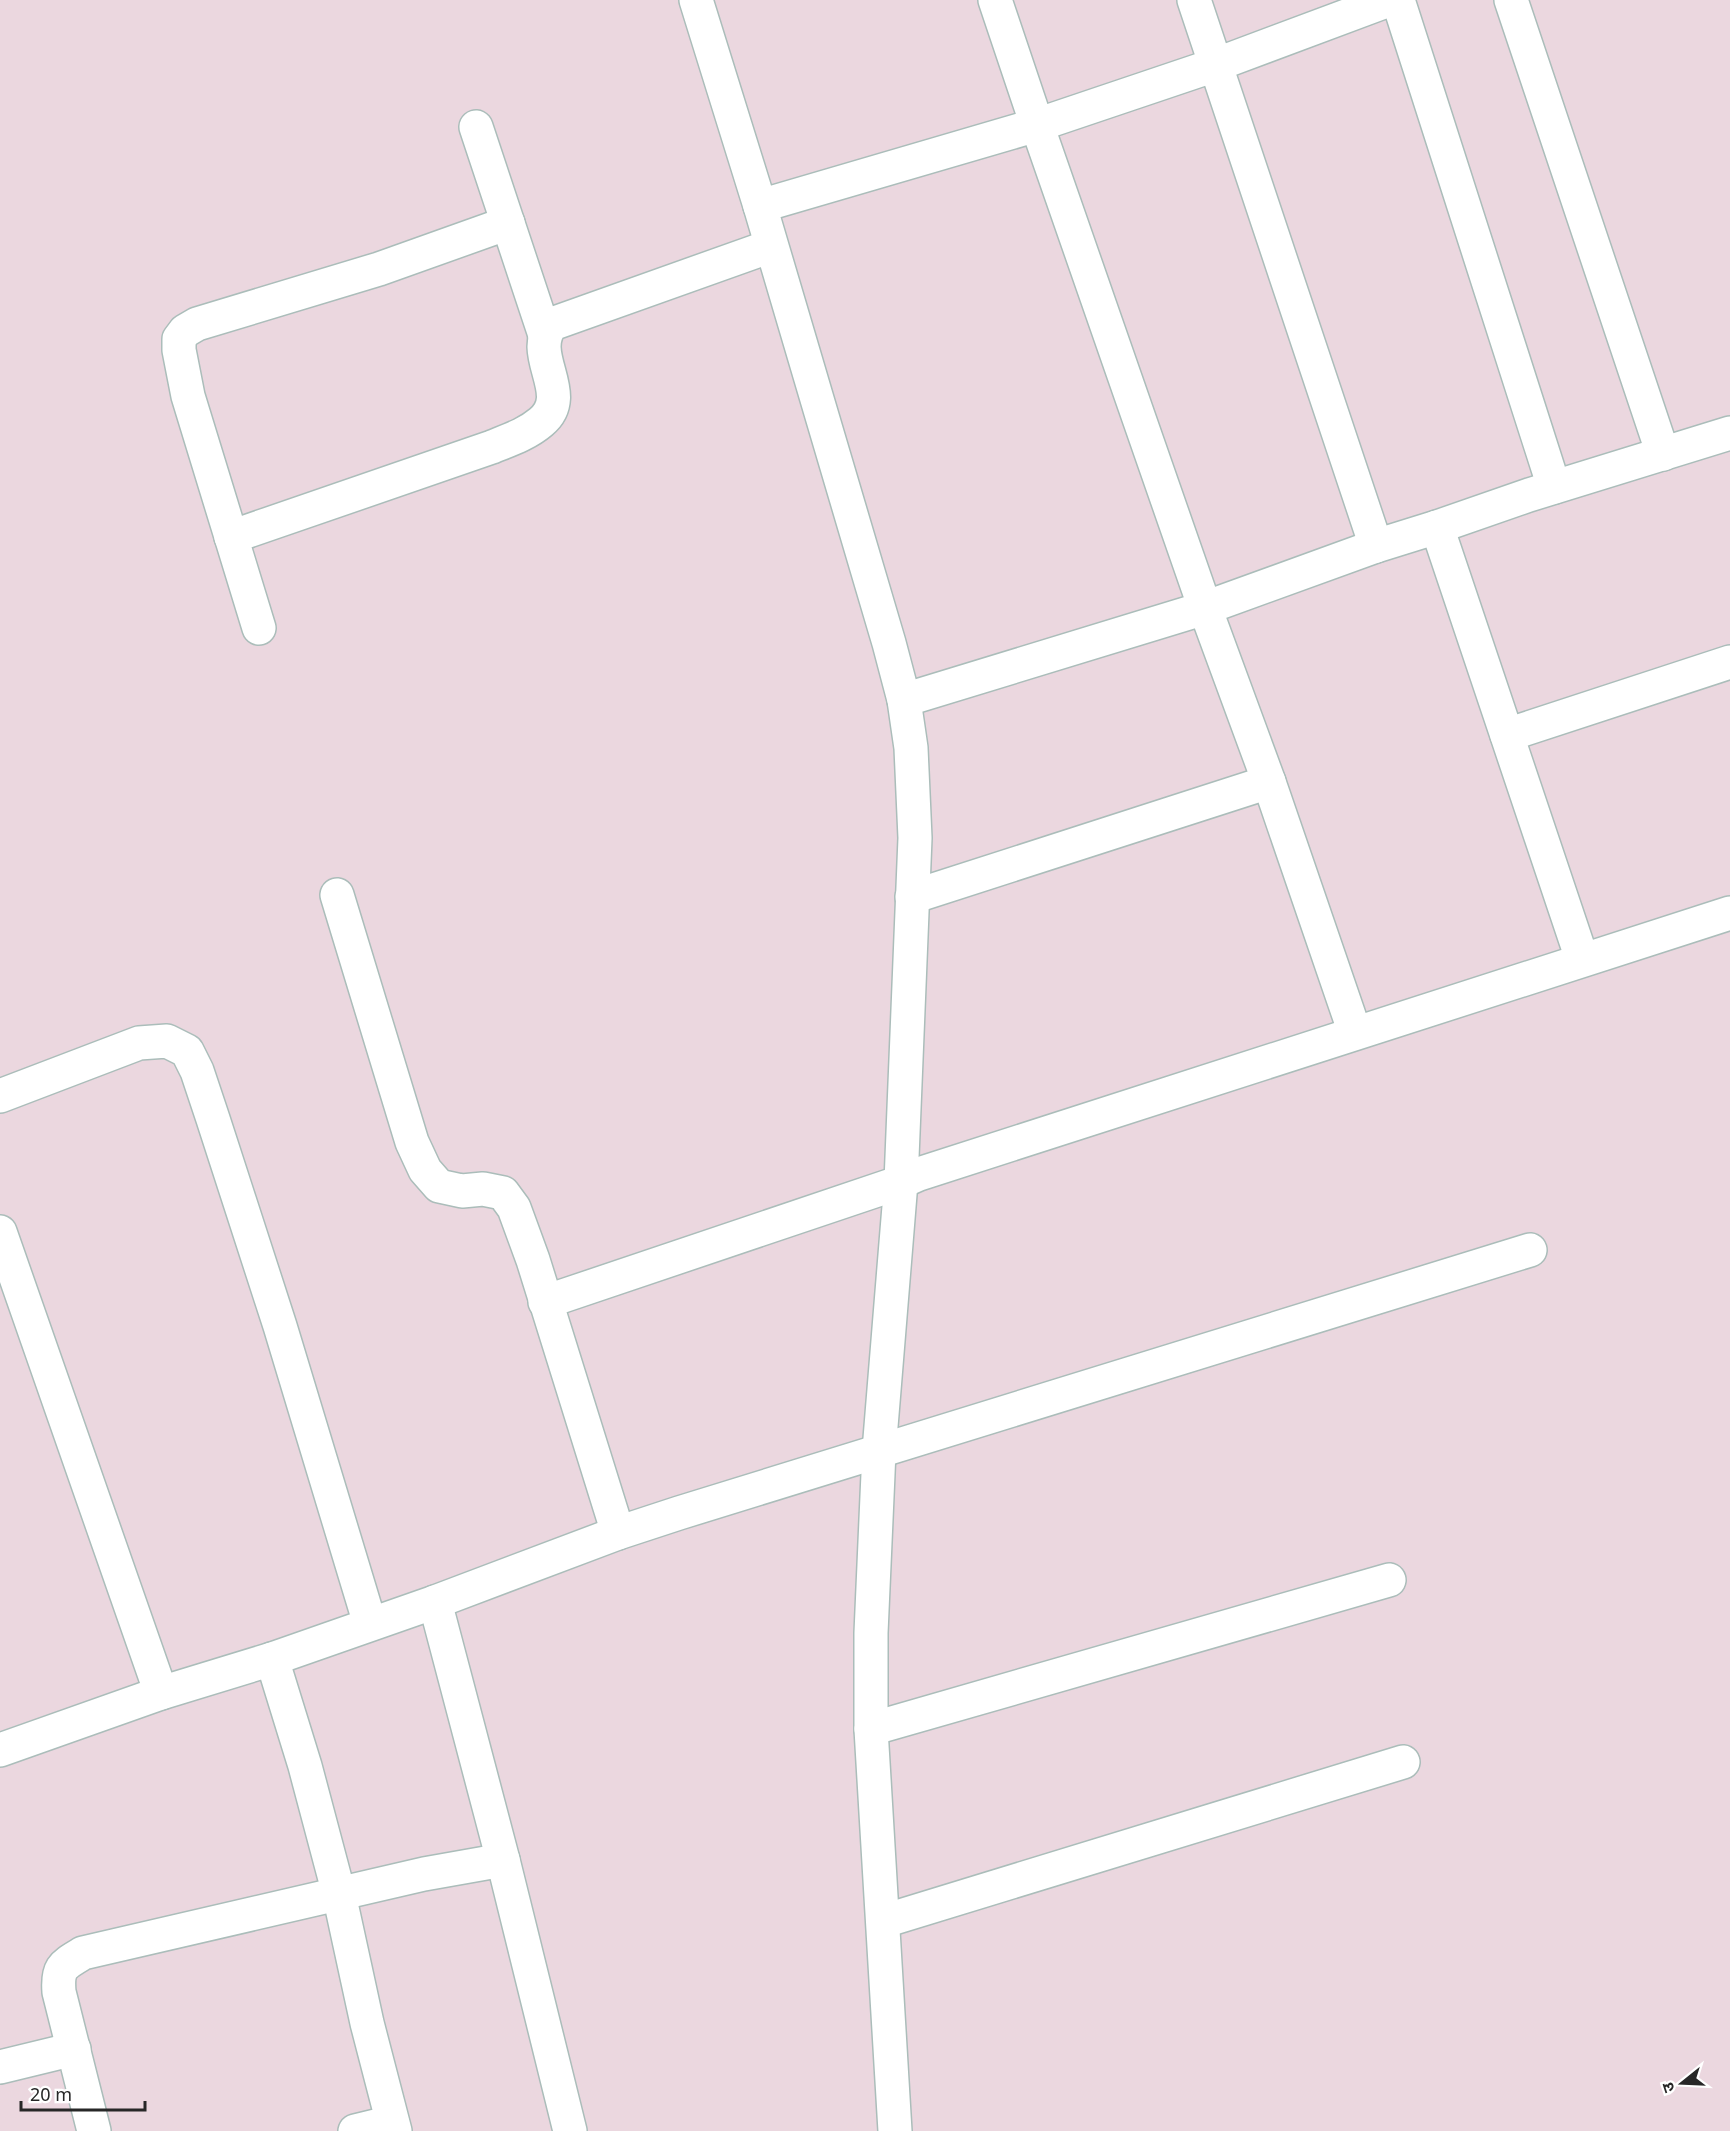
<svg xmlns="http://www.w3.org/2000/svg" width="1730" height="2131" viewBox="0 0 1730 2131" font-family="'Noto Sans','Noto Sans Devanagari',sans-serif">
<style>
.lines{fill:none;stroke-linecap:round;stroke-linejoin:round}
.minor-casing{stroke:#abbdba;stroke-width:36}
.tertiary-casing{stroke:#abbdba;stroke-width:36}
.minor{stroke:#fff;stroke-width:33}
.tertiary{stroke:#fff;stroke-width:33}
</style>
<rect width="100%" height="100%" fill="#ebd7df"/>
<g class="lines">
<g class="minor-casing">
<g id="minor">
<path d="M995 0 1037 125 1205 608 1269 782 1355 1033"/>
<path d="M1194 0 1376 546"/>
<path d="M1398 0 1554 487"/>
<path d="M1511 0 1663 454"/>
<path d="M476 127 544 332"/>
<path d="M760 206 1037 125 1215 65 1389 0"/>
<path d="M1437 527 1582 959"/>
<path d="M231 537 492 447C509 440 527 434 541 422 575 394 526 355 552 324L771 246"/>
<path d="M259 628 188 396 179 350V339L185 331 197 324 379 269 508 223"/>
<path d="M904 700 1205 608 1376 546 1437 527 1529 495 1730 433"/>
<path d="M1507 735 1730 662"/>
<path d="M337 895 412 1142 425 1170 439 1186 462 1191 483 1189 503 1193 514 1208 533 1260 618 1533"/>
<path d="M912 897 1269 782"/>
<path d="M0 1096 139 1043 167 1041 187 1051 197 1071 213 1119 280 1326 370 1624"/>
<path d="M0 1232 161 1693"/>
<path d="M545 1302 901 1182 919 1174 1730 913"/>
<path d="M435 1602 503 1860 570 2131"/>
<path d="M272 1659 305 1766 339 1894 367 2023 395 2131"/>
<path d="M871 1729 1389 1580"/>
<path d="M0 1750 161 1693 272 1659 435 1602 618 1533 679 1513 1530 1250"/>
<path d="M884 1921 1403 1762"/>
<path d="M0 2067 74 2049"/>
<path d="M94 2131 59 1992C57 1967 63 1965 83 1953L424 1874 503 1860"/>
<path d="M355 2131 392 2122"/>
</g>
</g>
<g class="tertiary-casing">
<path id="tertiary" d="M696 0 760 206 889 643 904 700 911 748 915 838 901 1182 879 1451 871 1633V1729L895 2131"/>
</g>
<use href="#minor" class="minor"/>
<use href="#tertiary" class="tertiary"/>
</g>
<g transform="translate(1682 2083) rotate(252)" stroke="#ffffff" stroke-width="4.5" paint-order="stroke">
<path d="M0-4.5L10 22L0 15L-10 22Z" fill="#272727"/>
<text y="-9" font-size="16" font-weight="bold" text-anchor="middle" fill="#272727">उ</text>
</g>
<path d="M21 2101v9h124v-9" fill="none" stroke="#272727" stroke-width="3"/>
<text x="30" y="2101" font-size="18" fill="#272727" stroke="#ffffff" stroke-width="4.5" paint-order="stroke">20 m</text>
</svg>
